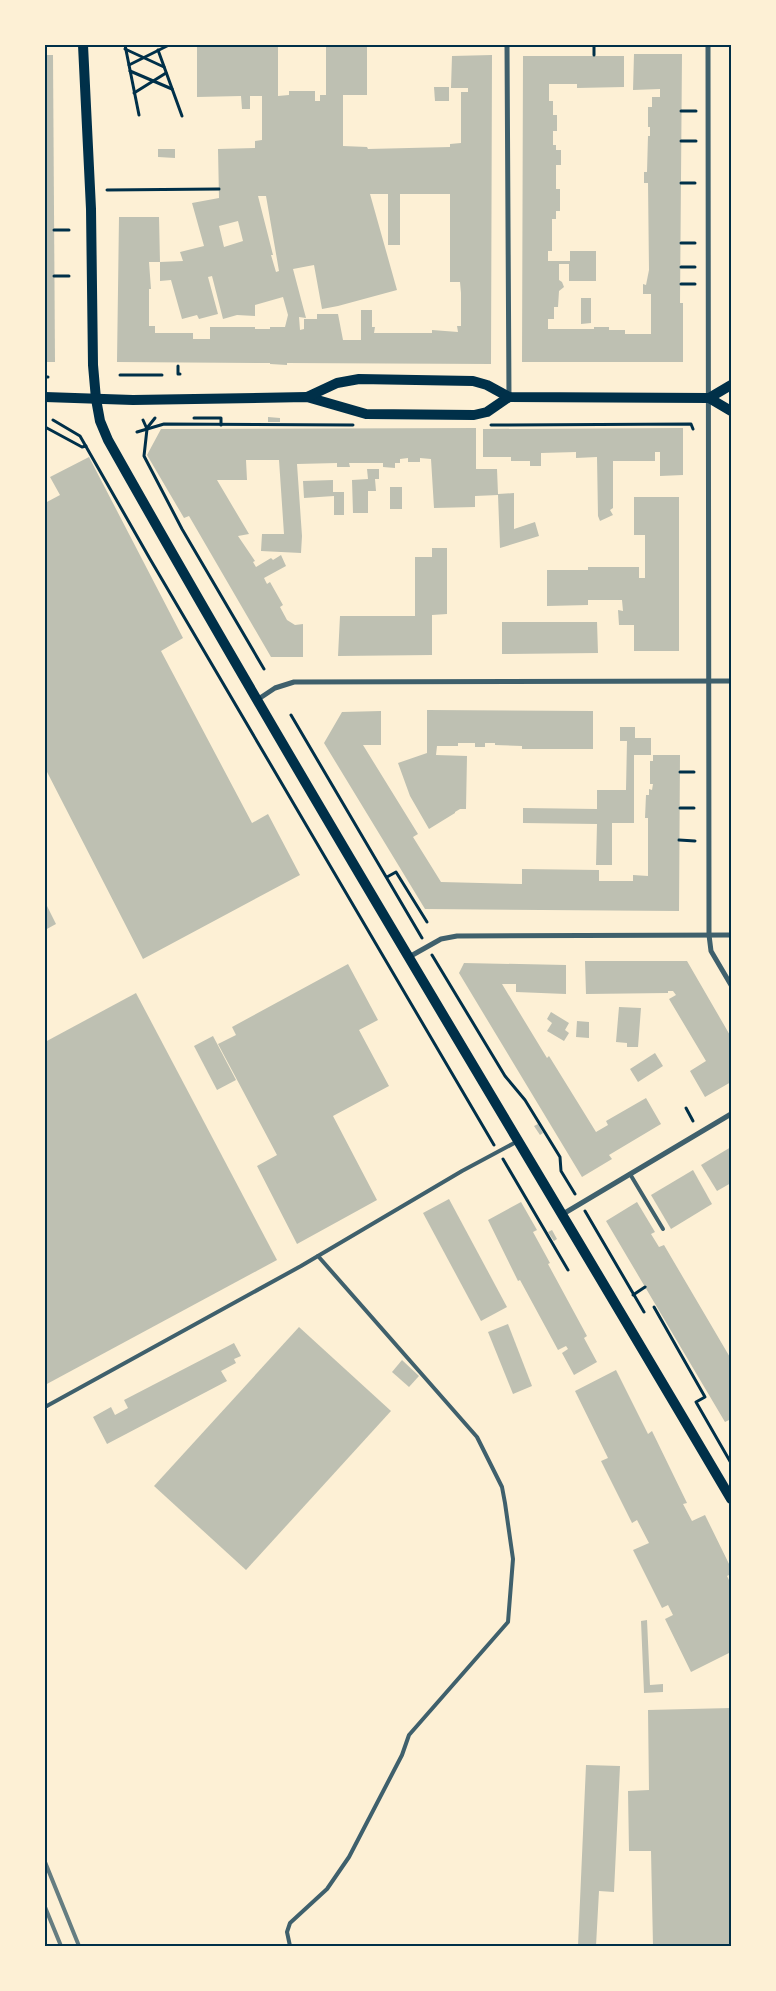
<svg xmlns="http://www.w3.org/2000/svg" width="776" height="1991" viewBox="0 0 776 1991" font-family="'Asap Condensed',sans-serif">
<style>
.building{fill:#bec0b2;fill-rule:evenodd}
.lines{fill:none;stroke-linecap:round;stroke-linejoin:round}
.path{stroke:#003049;stroke-width:3}
.service{stroke:#3f606c;stroke-width:4}
.minor{stroke:#3f606c;stroke-width:5}
.secondary{stroke:#003049;stroke-width:10}
.rail{stroke:#657d81;stroke-width:4}
.neatline{fill:none;stroke:#003049;stroke-width:2}
</style>
<rect width="100%" height="100%" fill="#fdf0d5"/>
<g class="building">
<path d="M197 45H278V96L289 95V91H315V101H320V95H326V45H367V95H343V146L367 147 368 149 450 147V144L461 143V92H468V88H451L452 56 492 55 491 364 287 363V365L270 364V363L117 362 119 217H159L160 262H149L151 289H149V326H155V333H193V339H210V327H255V329H270V327H285L288 315 283 297 255 305V316L237 315 223 319 212 276 208 277 218 314 199 319 197 315 182 319 171 280 160 281V262L183 261 180 252 204 246 192 203 219 198 218 149 255 148V141L262 140V96H250V109H242L241 96 197 97ZM370 194H388V245H400V194H450V282H460L461 293V326H457L458 332 432 330V333H374L375 327H372V310H361V340H343L338 314H317V319H304V329L300 330 299 317 306 318 293 269 314 265 322 309 338 306 397 290ZM258 196H266L279 271 276 272 271 255H273ZM238 221 243 241 224 247 219 226Z"/>
<path d="M634 54H682L680 303H683V362H522L523 56H624V87L577 88V84H549V101H553V115H557V131H553V145H556V150H561V165H556V189H560V211H556V219H552V251H548V261H570V251H596V281H569V264H559V280L562 282 564 287 559 291 558 307H554V319H548V329H594V327H609V330H625V334H651V294H643V284L646 285 649 270 648 183H644V172H647L648 136H650V127H648V107H652V97H660V89L633 90Z"/>
<path d="M45 55H53L55 362H45Z"/>
<path d="M434 87H449V101H435Z"/>
<path d="M158 149H175V158L158 157Z"/>
<path d="M581 298H591V323L581 324Z"/>
<path d="M268 417 280 418V422H268Z"/>
<path d="M476 428V469H497L498 494 514 493V529L535 522 539 536 500 548 498 495 475 496V507L434 508 431 459 420 458V462H408V458L400 459V463H395V468L383 467V463H349L350 467H337V463L297 464 302 536 301 553 261 551 262 534H284L279 460H246L247 480H217L249 534 238 536 255 561 253 562 256 567 271 558 273 560 281 555 286 566 264 578 267 584 270 582 283 605 280 607 287 620 295 625 303 624V657H271L189 516 184 518 147 455 161 429Z"/>
<path d="M683 428V475L660 476V452H655V461H613V508L610 510 613 515 600 521 598 516 597 457 576 458V452L541 453V466H530V461H511V457H483V429Z"/>
<path d="M89 457 183 638 161 651 252 823 268 814 300 875 143 959 45 768V503L60 495 50 477Z"/>
<path d="M367 469H379V479H375L376 491H368V513H353L352 480 368 479Z"/>
<path d="M333 480V492H344V515H334V496L304 498 303 481Z"/>
<rect x="390" y="487" width="12" height="22"/>
<path d="M634 497H679V651H634V625H619L618 610 623 611 622 600H588V605L547 606V570H588V567H639V578H645V535H634Z"/>
<path d="M432 548H447V614L432 615V655L338 656 340 616H415V557H432Z"/>
<path d="M502 622H597L598 653 502 654Z"/>
<path d="M427 710 593 711V749H522V746L495 745V743H485V747H475V743H458V746H437L436 755 467 756 466 809H460L455 812V813L429 829 410 796 398 763 427 753Z"/>
<path d="M381 711V745H363L418 834 413 837 441 882 522 884V869L599 870V881H633V875L648 876V818H645L646 795H649V789L652 790 653 784H650V761H653V755H680L679 911 425 909 324 743 342 712Z"/>
<path d="M620 727H635V738H651V755H634V823H612V865H596L597 824 523 823V808L597 809V790H626L627 741H620Z"/>
<path d="M45 902 56 924 45 930Z"/>
<path d="M585 961H687L731 1037V1082L705 1097 690 1071 706 1061 669 999 676 995 673 991H668V993L586 994Z"/>
<path d="M464 963 566 965V994L516 992V984H502L547 1058 549 1056 596 1132 608 1125 606 1121 646 1098 661 1124 609 1155 612 1159 582 1177 459 973Z"/>
<path d="M348 964 378 1020 359 1030 389 1086 333 1116 377 1200 297 1244 257 1166 277 1155 218 1044 236 1035 232 1027Z"/>
<path d="M136 993 277 1260 45 1385V1042Z"/>
<path d="M619 1007 641 1008 638 1047H627V1043L616 1042Z"/>
<path d="M551 1012 569 1023 565 1030 569 1033 564 1041 547 1031 552 1023 547 1019Z"/>
<path d="M577 1021 589 1022V1038L576 1037Z"/>
<path d="M213 1036 236 1080 217 1090 194 1046Z"/>
<path d="M655 1053 663 1066 638 1082 630 1069Z"/>
<path d="M538 1124 543 1133 540 1135 534 1126Z"/>
<path d="M731 1147V1183L717 1191 701 1165Z"/>
<path d="M693 1170 712 1204 671 1229 651 1195Z"/>
<path d="M449 1199 507 1307 481 1321 423 1213Z"/>
<path d="M521 1202 537 1230 533 1232 550 1263 548 1264 587 1336 584 1338 597 1362 574 1375 562 1353 568 1349 566 1346 558 1350 520 1280 518 1281 488 1220Z"/>
<path d="M637 1202 655 1232 651 1234 659 1247 664 1245 731 1359V1419L725 1422 606 1221Z"/>
<path d="M552 1230 557 1239 554 1241 548 1232Z"/>
<path d="M508 1324 532 1386 513 1394 488 1332Z"/>
<path d="M299 1327 391 1411 246 1570 154 1486Z"/>
<path d="M234 1343 241 1356 234 1359 236 1363 221 1371 227 1381 107 1444 93 1417 111 1407 115 1415 128 1408 124 1400Z"/>
<path d="M402 1360 419 1376 409 1387 392 1372Z"/>
<path d="M616 1370 648 1434 652 1431 687 1503 683 1504 692 1521 705 1515 731 1568V1574L727 1576 731 1584V1652L691 1672 665 1619 673 1615 668 1605 662 1608 633 1550 649 1543 637 1520 632 1523 601 1461 608 1458 575 1391Z"/>
<path d="M647 1620 650 1685 663 1684V1692L644 1693 641 1621Z"/>
<path d="M731 1708V1946H653L651 1851H629L628 1791 649 1790 648 1710Z"/>
<path d="M586 1765 620 1766 614 1892 599 1891 596 1946H578Z"/>
</g>
<g class="lines">
<g class="path">
<path d="M125 45 139 115"/>
<path d="M125 49 164 67"/>
<path d="M158 50 182 116"/>
<path d="M594 55V45"/>
<path d="M129 65 169 45"/>
<path d="M130 71 172 89"/>
<path d="M134 93 166 73"/>
<path d="M681 111H696"/>
<path d="M681 141H696"/>
<path d="M681 183H695"/>
<path d="M107 190 219 189"/>
<path d="M54 230H69"/>
<path d="M681 243H695"/>
<path d="M681 267H695"/>
<path d="M54 276H69"/>
<path d="M681 284H695"/>
<path d="M178 366V374H180"/>
<path d="M120 375H162"/>
<path d="M45 377H48"/>
<path d="M194 418H221V425"/>
<path d="M53 420 80 436 150 559 494 1145"/>
<path d="M143 420 147 429 144 456 182 529 264 669"/>
<path d="M491 425 691 424 693 429"/>
<path d="M45 427 82 447 86 446"/>
<path d="M147 428 155 418"/>
<path d="M137 432 164 424 353 425"/>
<path d="M291 715 422 938"/>
<path d="M680 772H694"/>
<path d="M680 808H694"/>
<path d="M679 840 695 841"/>
<path d="M387 877 396 872 427 922"/>
<path d="M432 955 505 1076 525 1100 560 1157 561 1171 575 1194"/>
<path d="M686 1108 693 1121"/>
<path d="M503 1159 568 1270"/>
<path d="M585 1211 644 1312"/>
<path d="M633 1295 645 1287"/>
<path d="M654 1307 705 1397 696 1402 731 1463"/>
</g>
<g class="service">
<path d="M630 1174 663 1229"/>
<path d="M45 1407 301 1266 462 1171 518 1141"/>
<path d="M290 1946 287 1932 290 1923 327 1889 349 1857 402 1755 409 1735 508 1622 513 1559 505 1503 502 1487 477 1437 318 1256"/>
</g>
<g class="minor">
<path d="M507 45 509 397"/>
<path d="M708 45 709 935 711 951 731 985"/>
<path d="M257 700 275 688 294 682 731 681"/>
<path d="M409 957 441 939 457 936 731 935"/>
<path d="M563 1214 731 1114"/>
</g>
<g class="secondary">
<path d="M83 45 91 209 93 365 96 399 100 421 108 440C309 797 523 1146 731 1499"/>
<path d="M45 397 133 400 307 397 366 414 474 415 487 412 509 397"/>
<path d="M307 397 337 383 359 379 473 381 487 385 509 397 709 398 731 411"/>
<path d="M709 398 731 385"/>
</g>
<g class="rail">
<path d="M45 1862 79 1946"/>
<path d="M45 1907 61 1946"/>
</g>
</g>
<rect width="776" height="1991" fill="none" stroke="#fdf0d5" stroke-width="92"/>
<rect x="46" y="46" width="684" height="1899" class="neatline"/>
</svg>
